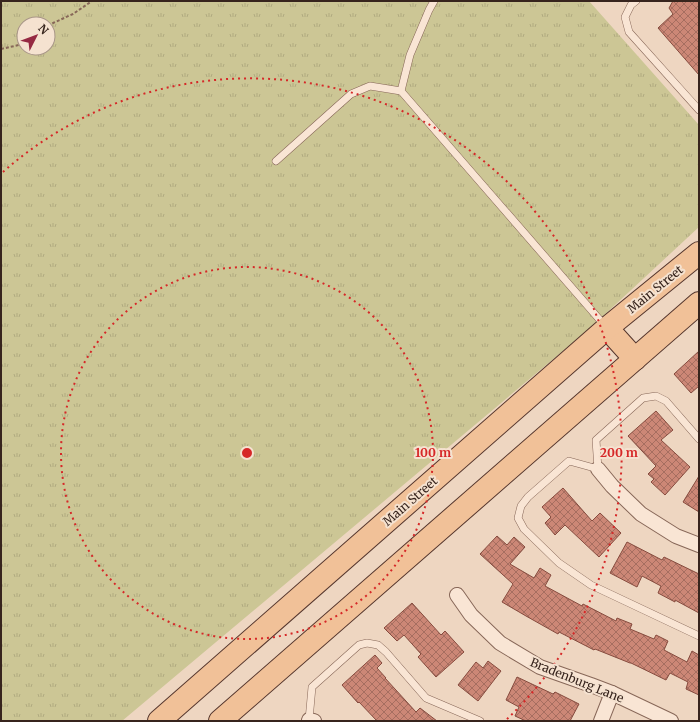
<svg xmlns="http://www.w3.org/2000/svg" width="700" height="722" viewBox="0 0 700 722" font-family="Merriweather,serif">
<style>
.grass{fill:url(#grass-tufts);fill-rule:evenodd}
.building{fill:url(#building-cross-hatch);stroke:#864b3e}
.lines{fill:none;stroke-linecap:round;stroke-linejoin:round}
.service-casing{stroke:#876758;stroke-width:8}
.minor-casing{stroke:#876758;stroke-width:16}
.primary-casing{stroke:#55362d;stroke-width:24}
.path{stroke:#876758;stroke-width:2;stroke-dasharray:3 2;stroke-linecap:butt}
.service{stroke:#f9e5d4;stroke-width:7}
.minor{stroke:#f9e5d4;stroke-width:14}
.primary{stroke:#f1c198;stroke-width:22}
.ring{fill:none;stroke:#d62828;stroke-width:2;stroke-dasharray:2 4}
.labels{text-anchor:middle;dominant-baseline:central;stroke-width:4;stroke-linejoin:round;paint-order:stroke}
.street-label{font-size:12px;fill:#37241d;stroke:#f5e2d0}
.centre{fill:#d62828;stroke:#f5e2d0;stroke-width:2}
.ring-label{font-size:12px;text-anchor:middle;font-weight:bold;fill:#d62828;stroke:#f5e2d0;stroke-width:4;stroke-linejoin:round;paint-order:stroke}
</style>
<defs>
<pattern id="grass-tufts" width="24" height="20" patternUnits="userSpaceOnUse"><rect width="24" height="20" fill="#ccc695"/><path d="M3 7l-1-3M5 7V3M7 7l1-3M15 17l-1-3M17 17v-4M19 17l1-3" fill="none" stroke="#b0aa80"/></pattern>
<pattern id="building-cross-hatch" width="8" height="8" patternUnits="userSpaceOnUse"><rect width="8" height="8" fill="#cc8776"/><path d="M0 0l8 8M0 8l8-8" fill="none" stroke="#a66e60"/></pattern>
</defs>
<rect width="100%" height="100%" fill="#eed6c1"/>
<path class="grass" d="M1 1H589L699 125V227L588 330 122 721H1ZM24 24H48V48H24Z"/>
<g class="building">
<path d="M673 1H699V75L658 28 673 14 669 8Z"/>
<path d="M699 351V386L691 393 674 374Z"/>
<path d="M656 411 673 430 661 440 690 467 665 495 651 482 654 479 648 474 656 466 628 436Z"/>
<path d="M699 476V512L683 502Z"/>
<path d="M563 488 592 521 600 513 621 533 599 557 565 525 555 535 545 523 551 517 542 507Z"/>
<path d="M497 536 507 545 514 537 525 547 510 564 534 578 540 568 551 575 545 586 582 606 583 604 616 621 617 618 632 624 630 629 654 639 656 635 668 641 664 650 687 662 692 651 699 655V695L686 689 688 682 670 673 666 680 631 663H630L595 649 594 650 559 632 558 634 526 616 502 602 513 584 480 554Z"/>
<path d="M627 542 662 560 664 557 699 574V613L675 600V602L658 593 661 586 642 576 637 587 610 573Z"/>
<path d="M412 603 441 635 445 631 464 652 436 677 418 657 421 654 404 635 397 641 384 628Z"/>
<path d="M375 655 382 663 377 668 386 678H385L416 712 420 708 437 721H377L359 702 358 703 342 685Z"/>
<path d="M488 661 501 671 478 701 458 685 476 662 483 668Z"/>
<path d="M517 677 553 694 555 692 579 704 570 721H526L515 716 519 707 506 700Z"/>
</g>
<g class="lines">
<g class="service-casing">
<g id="service">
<path d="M434 1 429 10 410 55 401 91 606 327"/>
<path d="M636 1 631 5 625 17 629 32 699 110"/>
<path d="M276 161 351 94 370 86 401 91"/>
<path d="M699 439 666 401 656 396 643 398 596 440 598 469 569 461 528 497 521 506 518 518 524 529 559 563 591 585 699 636"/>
<path d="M309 720 312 687 359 645 367 643 378 645 386 652 426 698 480 721"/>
</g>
</g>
<g class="minor-casing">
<g id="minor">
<path d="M598 469 612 486 641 514 676 536 699 545"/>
<path d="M457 595 471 615 500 643 540 667 591 685 612 693 671 721"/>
<path d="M309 720 314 721"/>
<path d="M601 721 612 693"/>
</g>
</g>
<g class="primary-casing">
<g id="primary">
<path d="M607 328 635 359"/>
<path d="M159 721 607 328 699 253"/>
<path d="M220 721 699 303"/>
</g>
</g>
<g class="path">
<path d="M48 26 53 23 73 14 92 1"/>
<path d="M1 49 19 45 24 42"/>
</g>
<use href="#service" class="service"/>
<use href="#minor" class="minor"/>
<use href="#primary" class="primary"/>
</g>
<g class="ring">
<circle cx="247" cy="453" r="186"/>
<path d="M3 172A372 372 0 0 1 505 721"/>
</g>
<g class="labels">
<g class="street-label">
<text transform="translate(655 289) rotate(-39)">Main Street</text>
<text transform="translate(410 501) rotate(-41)">Main Street</text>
<text transform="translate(577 680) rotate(22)">Bradenburg Lane</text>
</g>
</g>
<circle cx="247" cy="453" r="6" class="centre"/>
<g class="ring-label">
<text x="433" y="457">100 m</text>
<text x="619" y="457">200 m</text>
</g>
<rect width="700" height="722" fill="none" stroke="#37241d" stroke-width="4"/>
<g transform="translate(36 36) rotate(48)"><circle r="19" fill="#f5e2d0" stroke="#a99688"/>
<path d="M0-3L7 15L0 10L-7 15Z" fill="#962942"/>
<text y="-6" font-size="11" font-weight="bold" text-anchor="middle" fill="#37241d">N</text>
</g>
</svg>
